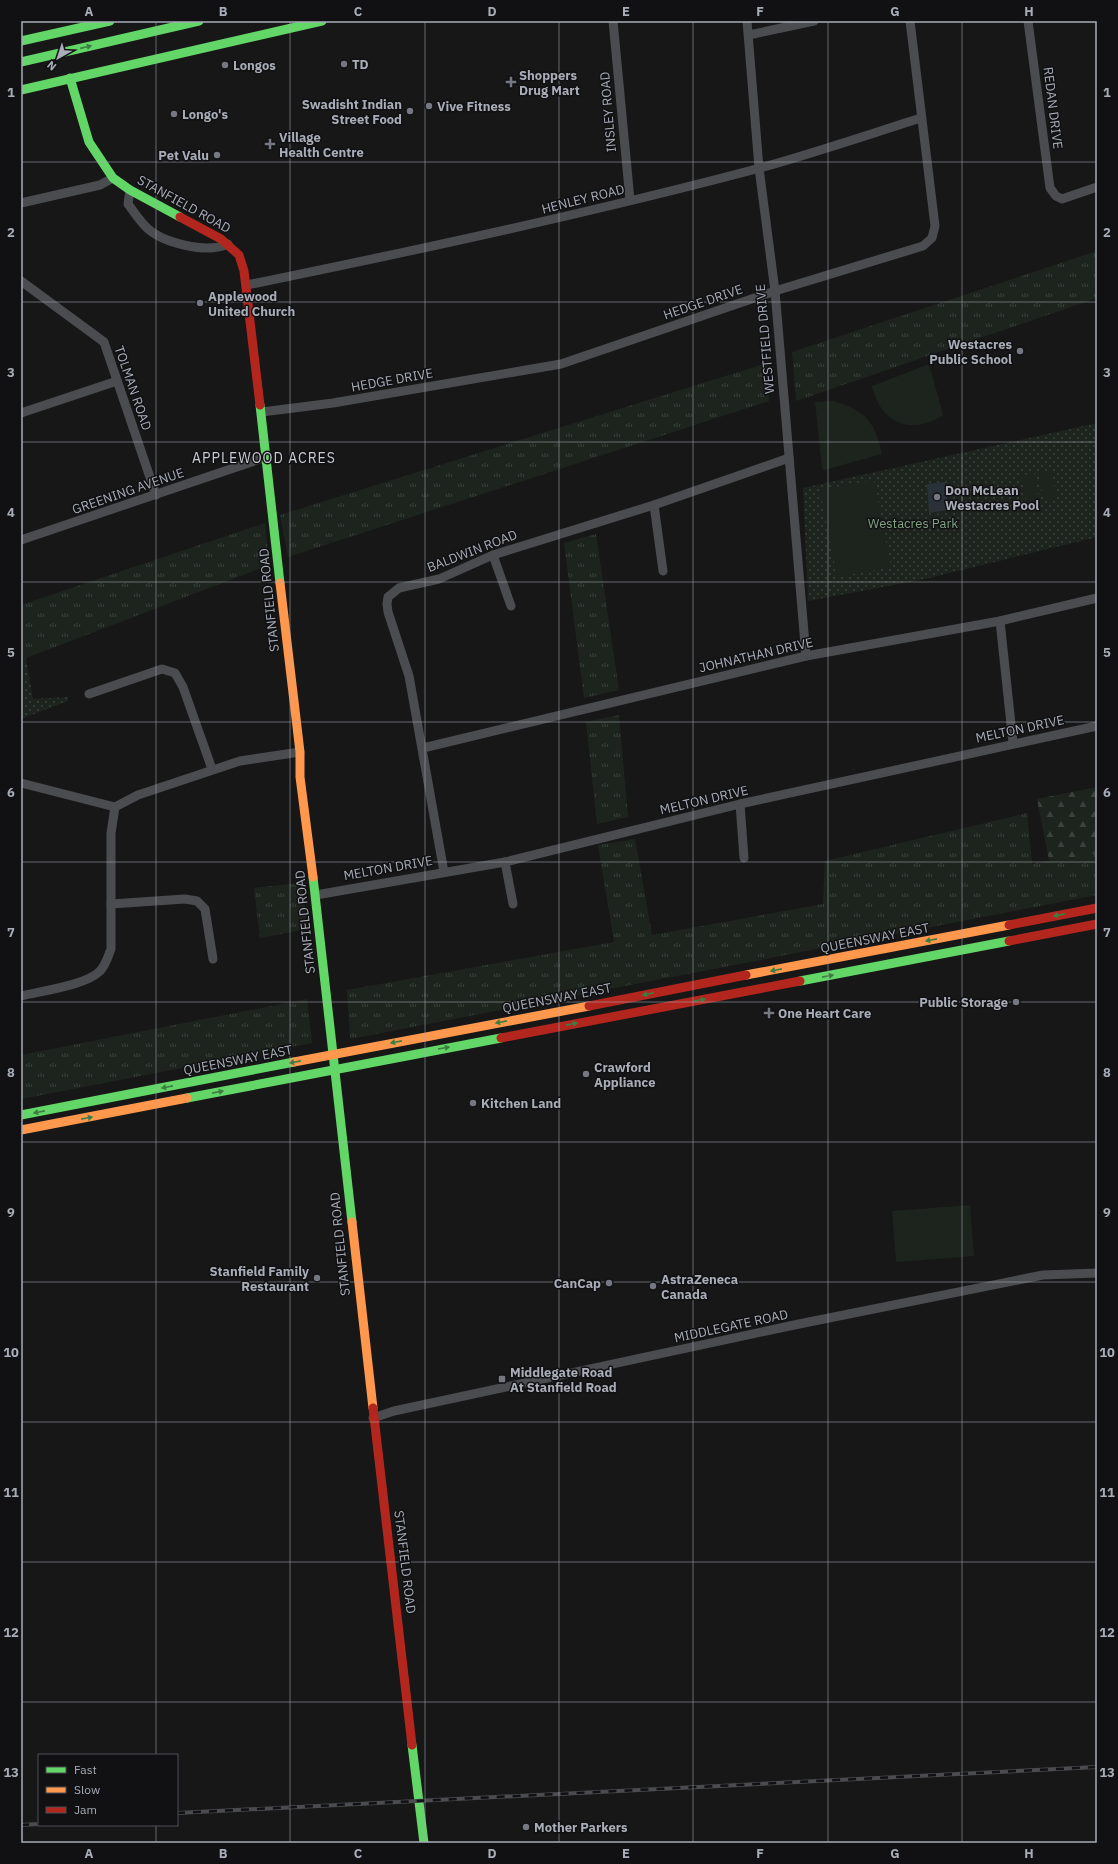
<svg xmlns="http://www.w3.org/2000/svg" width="1118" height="1864" viewBox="0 0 1118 1864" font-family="'IBM Plex Sans',sans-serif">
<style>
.grass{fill:url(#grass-tufts)}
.forest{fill:url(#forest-firs)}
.park{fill:url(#park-dots)}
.pitch{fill:#1d241e}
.water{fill:#2a3239}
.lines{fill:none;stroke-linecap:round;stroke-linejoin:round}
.street{stroke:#4b4c50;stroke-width:9}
.fast{stroke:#63d668;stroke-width:9}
.slow{stroke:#ff974d;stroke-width:9}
.jam{stroke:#b3261e;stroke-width:9}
.rail-casing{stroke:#4b4c4f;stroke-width:4}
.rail{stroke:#111113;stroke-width:2.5;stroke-dasharray:8;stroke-linecap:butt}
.oneway{fill:#3e7d42}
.grid{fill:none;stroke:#a8adb8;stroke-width:1;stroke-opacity:0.55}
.poi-dot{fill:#757880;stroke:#111113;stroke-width:1.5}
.labels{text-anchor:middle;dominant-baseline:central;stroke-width:3;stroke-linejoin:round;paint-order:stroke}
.poi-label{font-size:13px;font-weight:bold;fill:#a8adb8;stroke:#111113;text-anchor:start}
.street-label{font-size:13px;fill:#a8adb8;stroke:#111113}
.park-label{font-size:13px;fill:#7fa381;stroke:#111113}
.neighbourhood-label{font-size:14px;letter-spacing:1px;fill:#c9ccd4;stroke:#111113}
.neatline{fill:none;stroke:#a8adb8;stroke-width:1.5}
.grid-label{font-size:13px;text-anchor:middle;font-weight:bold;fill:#a8adb8}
</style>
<defs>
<pattern id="grass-tufts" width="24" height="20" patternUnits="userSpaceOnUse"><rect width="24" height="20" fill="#1d241e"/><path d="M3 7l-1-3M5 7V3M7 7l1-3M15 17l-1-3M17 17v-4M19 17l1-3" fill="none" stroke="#3b413d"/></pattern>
<pattern id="forest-firs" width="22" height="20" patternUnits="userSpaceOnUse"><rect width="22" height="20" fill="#1d241e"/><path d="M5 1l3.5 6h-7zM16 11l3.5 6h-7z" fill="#3b413d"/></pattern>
<pattern id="park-dots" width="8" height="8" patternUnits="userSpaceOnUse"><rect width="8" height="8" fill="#1d241e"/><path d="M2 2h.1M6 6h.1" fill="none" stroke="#3b413d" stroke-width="1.8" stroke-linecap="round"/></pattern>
</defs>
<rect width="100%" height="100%" fill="#171717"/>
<g class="grass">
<path d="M1097 251V298L796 401 792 352Z"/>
<path d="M767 363 769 401 288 557 280 515Z"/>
<path d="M265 523 269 565 21 660V605Z"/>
<path d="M596 534 619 690 584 698 564 543Z"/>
<path d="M619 715 628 817 597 824 586 722Z"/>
<path d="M1027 813 1032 864 1097 851V895L350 1039 347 990 614 942 598 845 635 839 652 935 823 904 825 861Z"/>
<path d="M299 883 304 899 307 929 260 938 254 888Z"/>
<path d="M307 999 312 1043 21 1099V1055Z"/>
</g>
<path class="forest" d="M1097 787V853L1065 860H1049L1037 799Z"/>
<g class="park">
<path d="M1097 423V537L925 579 808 601 803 488Z"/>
<path d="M26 658 33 699 68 697V701L21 719V660Z"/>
</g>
<g class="pitch">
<path d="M927 365 930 367 943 415C911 436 881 424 872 386Z"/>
<path d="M834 401C866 411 875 422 882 454L824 470 822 468 815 402Z"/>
<path d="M1051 470 1057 498 1044 501 1038 472Z"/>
<path d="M1034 473 1040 501 1027 504 1021 476Z"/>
<path d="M874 480 891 567 837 577 820 490Z"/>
<path d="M970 1205 974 1256 896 1262 892 1211Z"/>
</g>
<path class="water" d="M945 482 947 510 929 513 927 484Z"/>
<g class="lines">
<g class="street">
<path d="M613 21 630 200"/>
<path d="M747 21 759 168 775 291 806 656"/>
<path d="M1028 21 1050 188 1056 196 1062 199 1097 187"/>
<path d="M749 35 814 21"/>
<path d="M130 190 128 204C134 212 139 220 146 227 162 243 207 254 228 244"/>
<path d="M21 203 100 185 113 178"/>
<path d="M21 281 104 342 156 495"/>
<path d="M247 285C419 250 591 213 760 168 814 153 867 135 921 118"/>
<path d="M262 412 333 403 561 364 775 291 923 246 932 238 935 226 910 21"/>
<path d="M21 413 117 381"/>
<path d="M654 505 663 571"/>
<path d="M21 540 266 457"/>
<path d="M493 555 511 606"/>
<path d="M1000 621 1013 743"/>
<path d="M89 694 162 669 175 673 183 687 212 769"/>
<path d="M423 748 806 656 1000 621 1097 598"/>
<path d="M21 783 115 807"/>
<path d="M740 804 744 858"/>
<path d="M505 862 513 904"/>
<path d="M444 872 409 676 388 612 387 604 388 597 399 588 439 579 493 555 654 505 789 458"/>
<path d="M316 895 505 862 740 804 1097 726"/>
<path d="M111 904 185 899 197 901 205 909 213 959"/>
<path d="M21 996C41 991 87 985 100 971 106 965 108 956 111 949V833L115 807 138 795 240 761 300 752"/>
<path d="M373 1418 394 1411 799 1324 1043 1275 1097 1273"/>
</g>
<g class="fast">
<path d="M21 41 110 21"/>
<path d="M21 62 199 21"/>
<path d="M70 78 89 142 113 178 130 190 180 217"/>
<path d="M21 90 322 21"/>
<path d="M260 405 280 583"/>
<path d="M313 877 352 1222"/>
<path d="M800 981 1009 941"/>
<path d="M187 1098 501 1038"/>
<path d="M21 1115 294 1062"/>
<path d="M412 1745 424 1843"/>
</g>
<g class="slow">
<path d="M280 583 300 752V777L313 877"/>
<path d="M746 975 1009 925"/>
<path d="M294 1062 589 1006"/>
<path d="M21 1130 187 1098"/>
<path d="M352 1222 373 1408"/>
</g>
<g class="jam">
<path d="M180 217 221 239 239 255 244 271 260 405"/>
<path d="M1009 925 1097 908"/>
<path d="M1009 941 1097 924"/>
<path d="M589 1006 746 975"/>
<path d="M501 1038 800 981"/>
<path d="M373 1408 412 1745"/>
</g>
<g class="rail-casing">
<g id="rail">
<path d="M177 1813 1097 1767"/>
<path d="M21 1825 39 1824"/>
</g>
</g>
<use href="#rail" class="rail"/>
</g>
<defs><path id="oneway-solid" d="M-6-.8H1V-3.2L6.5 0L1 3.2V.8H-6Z"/></defs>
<g class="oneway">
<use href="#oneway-solid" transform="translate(86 47) rotate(-13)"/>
<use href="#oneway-solid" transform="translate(1059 915) rotate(169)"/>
<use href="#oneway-solid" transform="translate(931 940) rotate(169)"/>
<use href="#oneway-solid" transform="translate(776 970) rotate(169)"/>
<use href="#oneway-solid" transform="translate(828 976) rotate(-11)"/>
<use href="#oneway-solid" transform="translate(648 994) rotate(169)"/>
<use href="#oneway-solid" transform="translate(700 1000) rotate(-11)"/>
<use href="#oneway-solid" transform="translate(501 1022) rotate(169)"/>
<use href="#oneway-solid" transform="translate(572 1024) rotate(-11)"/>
<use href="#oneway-solid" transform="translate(396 1042) rotate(169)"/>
<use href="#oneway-solid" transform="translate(444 1048) rotate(-10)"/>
<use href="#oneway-solid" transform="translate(295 1062) rotate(169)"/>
<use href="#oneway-solid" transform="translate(167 1087) rotate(169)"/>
<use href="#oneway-solid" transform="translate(218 1092) rotate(-11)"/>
<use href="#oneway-solid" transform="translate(39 1112) rotate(169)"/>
<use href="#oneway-solid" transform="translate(87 1118) rotate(-11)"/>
</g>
<path class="grid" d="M156 21V1755M290 21V1843M425 21V1843M559 21V1843M693 21V1843M828 21V1843M962 21V1843M21 162H1097M21 302H1097M21 442H1097M21 582H1097M21 722H1097M21 862H1097M21 1002H1097M21 1142H1097M21 1282H1097M21 1422H1097M21 1562H1097M21 1702H1097M156 1825V1843"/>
<g class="poi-dot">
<circle cx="344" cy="64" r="4"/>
<circle cx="225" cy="65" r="4"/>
<path d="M509 76h4v4h4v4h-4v4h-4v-4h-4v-4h4z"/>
<circle cx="429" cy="106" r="4"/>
<circle cx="410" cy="111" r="4"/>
<circle cx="174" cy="114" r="4"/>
<path d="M268 138h4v4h4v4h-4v4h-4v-4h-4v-4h4z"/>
<circle cx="217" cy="155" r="4"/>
<circle cx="200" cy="303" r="4"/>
<circle cx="1020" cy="351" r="4"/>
<circle cx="937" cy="497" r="4"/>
<circle cx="1016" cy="1002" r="4"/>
<path d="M767 1007h4v4h4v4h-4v4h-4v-4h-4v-4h4z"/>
<circle cx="586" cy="1074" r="4"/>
<circle cx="473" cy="1103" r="4"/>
<circle cx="317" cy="1278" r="4"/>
<circle cx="609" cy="1283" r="4"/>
<circle cx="653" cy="1286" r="4"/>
<rect x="498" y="1375" width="8" height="8" rx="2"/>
<circle cx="526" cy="1827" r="4"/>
</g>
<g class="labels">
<g class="poi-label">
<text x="352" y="64">TD</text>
<text x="233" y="65">Longos</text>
<text x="519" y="75">Shoppers<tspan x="519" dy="15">Drug Mart</tspan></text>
<text x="402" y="104" text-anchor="end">Swadisht Indian<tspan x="402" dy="15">Street Food</tspan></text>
<text x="437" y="106">Vive Fitness</text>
<text x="182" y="114">Longo's</text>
<text x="279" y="137">Village<tspan x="279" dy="15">Health Centre</tspan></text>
<text x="209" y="155" text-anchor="end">Pet Valu</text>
<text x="208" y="296">Applewood<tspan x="208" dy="15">United Church</tspan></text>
<text x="1012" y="344" text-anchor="end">Westacres<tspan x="1012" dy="15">Public School</tspan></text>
<text x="945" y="490">Don McLean<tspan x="945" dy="15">Westacres Pool</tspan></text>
<text x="1008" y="1002" text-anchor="end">Public Storage</text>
<text x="778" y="1013">One Heart Care</text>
<text x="594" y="1067">Crawford<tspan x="594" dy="15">Appliance</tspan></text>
<text x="481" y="1103">Kitchen Land</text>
<text x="309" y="1271" text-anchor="end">Stanfield Family<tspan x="309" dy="15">Restaurant</tspan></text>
<text x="661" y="1279">AstraZeneca<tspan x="661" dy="15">Canada</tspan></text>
<text x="601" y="1283" text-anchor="end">CanCap</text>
<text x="510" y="1372">Middlegate Road<tspan x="510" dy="15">At Stanfield Road</tspan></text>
<text x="534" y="1827">Mother Parkers</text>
</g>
<g class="street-label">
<text transform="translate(1053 108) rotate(83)">REDAN DRIVE</text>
<text transform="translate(608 112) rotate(-95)">INSLEY ROAD</text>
<text transform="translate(583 199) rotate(-14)">HENLEY ROAD</text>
<text transform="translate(184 204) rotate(29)">STANFIELD ROAD</text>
<text transform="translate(703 302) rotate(-19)">HEDGE DRIVE</text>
<text transform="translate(765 339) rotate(-95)">WESTFIELD DRIVE</text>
<text transform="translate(392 380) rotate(-10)">HEDGE DRIVE</text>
<text transform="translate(133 388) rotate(71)">TOLMAN ROAD</text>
<text transform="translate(128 491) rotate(-19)">GREENING AVENUE</text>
<text transform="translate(472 551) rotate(-21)">BALDWIN ROAD</text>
<text transform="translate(269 600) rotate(-96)">STANFIELD ROAD</text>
<text transform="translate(756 655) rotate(-13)">JOHNATHAN DRIVE</text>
<text transform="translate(1020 729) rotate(-12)">MELTON DRIVE</text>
<text transform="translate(704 800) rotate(-13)">MELTON DRIVE</text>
<text transform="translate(388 868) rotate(-10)">MELTON DRIVE</text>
<text transform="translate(305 922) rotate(-96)">STANFIELD ROAD</text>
<text transform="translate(875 938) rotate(-11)">QUEENSWAY EAST</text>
<text transform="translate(557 998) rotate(-11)">QUEENSWAY EAST</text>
<text transform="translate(238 1060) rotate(-11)">QUEENSWAY EAST</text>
<text transform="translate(340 1244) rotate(-96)">STANFIELD ROAD</text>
<text transform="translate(731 1326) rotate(-12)">MIDDLEGATE ROAD</text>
<text transform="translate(405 1562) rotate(83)">STANFIELD ROAD</text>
</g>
<g class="park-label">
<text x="913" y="523">Westacres Park</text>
</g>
<g class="neighbourhood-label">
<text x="264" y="458">APPLEWOOD ACRES</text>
</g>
</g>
<rect width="1118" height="1864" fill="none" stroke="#111113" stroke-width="44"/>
<rect x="38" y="1754" width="140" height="72" fill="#111113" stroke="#4d4f55"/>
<rect x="46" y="1767" width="20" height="6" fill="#63d668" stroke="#4d4f55"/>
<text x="74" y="1774" font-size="12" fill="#a8adb8">Fast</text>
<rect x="46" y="1787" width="20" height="6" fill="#ff974d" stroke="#4d4f55"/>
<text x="74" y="1794" font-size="12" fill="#a8adb8">Slow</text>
<rect x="46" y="1807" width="20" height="6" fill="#b3261e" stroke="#4d4f55"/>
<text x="74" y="1814" font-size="12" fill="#a8adb8">Jam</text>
<g transform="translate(58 58) rotate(219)" stroke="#111113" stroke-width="3" paint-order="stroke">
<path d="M0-3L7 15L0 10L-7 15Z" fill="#a8adb8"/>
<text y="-6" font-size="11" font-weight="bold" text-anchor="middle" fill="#a8adb8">N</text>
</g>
<rect x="22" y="22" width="1074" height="1820" class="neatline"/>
<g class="grid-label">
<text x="89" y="16">A</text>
<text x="223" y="16">B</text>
<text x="358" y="16">C</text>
<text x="492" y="16">D</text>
<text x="626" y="16">E</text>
<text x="760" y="16">F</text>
<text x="895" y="16">G</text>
<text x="1029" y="16">H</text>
<text x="11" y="97">1</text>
<text x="1107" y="97">1</text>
<text x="11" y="237">2</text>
<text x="1107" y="237">2</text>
<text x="11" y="377">3</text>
<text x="1107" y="377">3</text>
<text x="11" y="517">4</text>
<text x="1107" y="517">4</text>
<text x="11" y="657">5</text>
<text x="1107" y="657">5</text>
<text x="11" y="797">6</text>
<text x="1107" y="797">6</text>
<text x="11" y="937">7</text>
<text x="1107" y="937">7</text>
<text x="11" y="1077">8</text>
<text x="1107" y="1077">8</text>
<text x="11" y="1217">9</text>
<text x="1107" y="1217">9</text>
<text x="11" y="1357">10</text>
<text x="1107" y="1357">10</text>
<text x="11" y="1497">11</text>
<text x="1107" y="1497">11</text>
<text x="11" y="1637">12</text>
<text x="1107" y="1637">12</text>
<text x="11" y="1777">13</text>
<text x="1107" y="1777">13</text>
<text x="89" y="1858">A</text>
<text x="223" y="1858">B</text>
<text x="358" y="1858">C</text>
<text x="492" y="1858">D</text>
<text x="626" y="1858">E</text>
<text x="760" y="1858">F</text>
<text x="895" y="1858">G</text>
<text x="1029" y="1858">H</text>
</g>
</svg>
